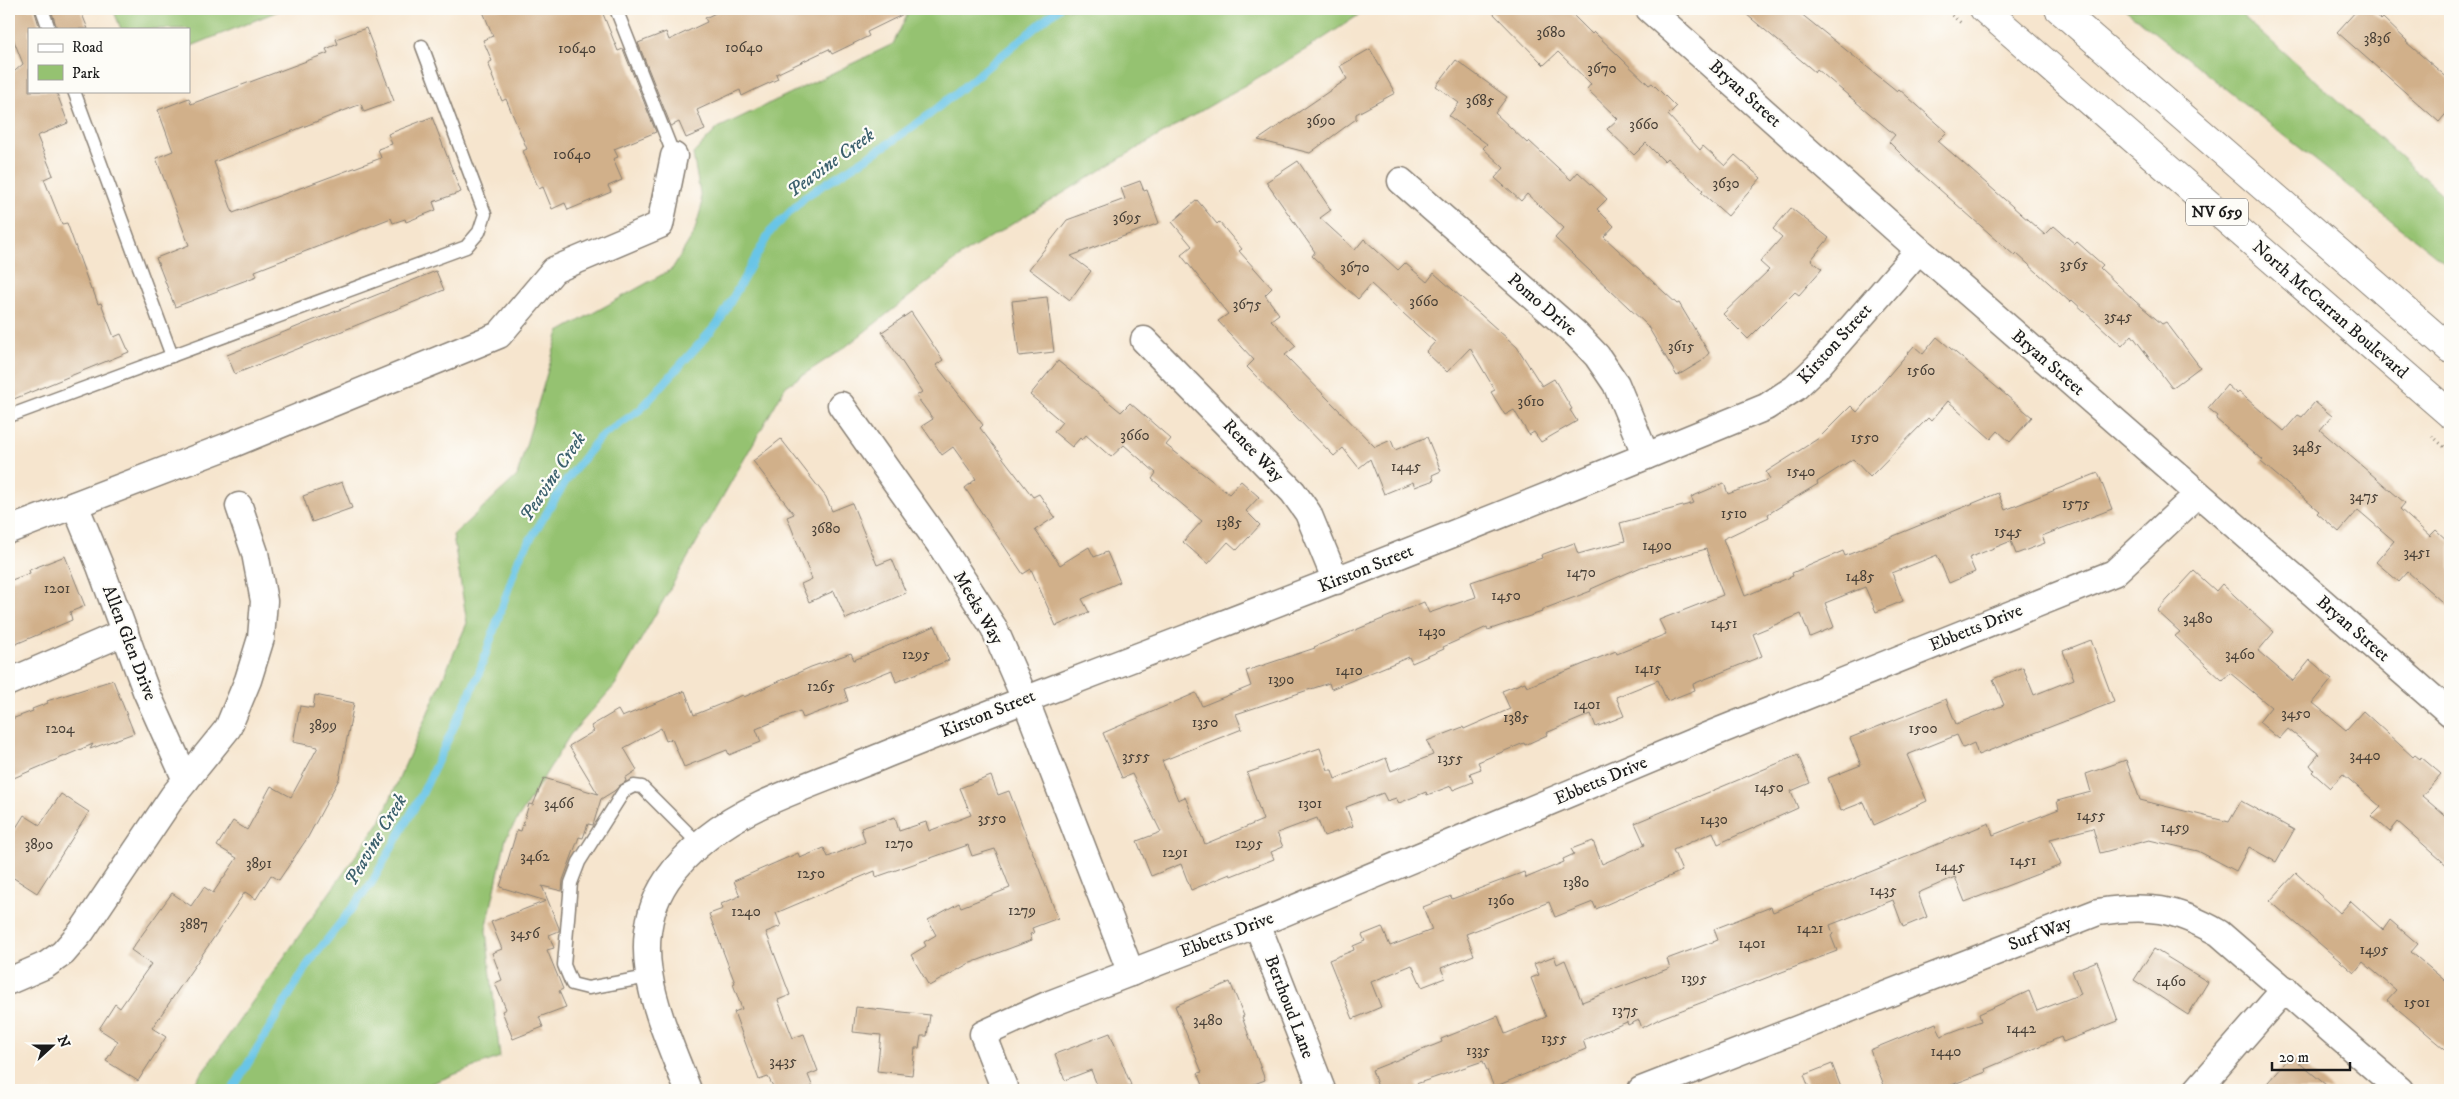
<svg xmlns="http://www.w3.org/2000/svg" width="2459" height="1099" viewBox="0 0 2459 1099" font-family="'IM FELL DW Pica',serif">
<style>
.green{fill:#95c271;stroke:#586f46}
.lines{fill:none;stroke-linecap:round;stroke-linejoin:round}
.stream{stroke:#69c5e7;stroke-width:8}
.building{fill:#d1b08a;fill-rule:evenodd}
.lane-casing{stroke:#898075;stroke-width:15}
.street-casing{stroke:#898075;stroke-width:29}
.primary-casing{stroke:#898075;stroke-width:30}
.path{stroke:#898075;stroke-width:3;stroke-dasharray:1 4;stroke-linecap:butt}
.lane{stroke:#fff;stroke-width:12}
.street{stroke:#fff;stroke-width:26}
.primary{stroke:#fff;stroke-width:28}
.labels{text-anchor:middle;dominant-baseline:central;stroke-width:4.5;stroke-linejoin:round;paint-order:stroke}
.number-label{font-size:15px;fill:#494138}
.shield{fill:#fdfcf7;stroke:#605f5e;stroke-width:1}
.shield-label{font-size:16px;font-weight:bold;fill:#1c1c1c}
.street-label{font-size:18px;fill:#1c1c1c;stroke:#fdfcf7}
.water-label{font-size:19px;font-style:italic;fill:#3b606d;stroke:#fdfcf7}
</style>
<rect width="100%" height="100%" fill="#fdfcf7"/>
<filter id="ink" filterUnits="userSpaceOnUse"><feTurbulence type="fractalNoise" baseFrequency=".02" numOctaves="2"/><feDisplacementMap in="SourceGraphic" scale="10" xChannelSelector="R" yChannelSelector="G"/><feConvolveMatrix kernelMatrix="1 2 1 2 8 2 1 2 1" color-interpolation-filters="sRGB"/></filter>
<filter id="wash" filterUnits="userSpaceOnUse"><feTurbulence type="fractalNoise" baseFrequency=".0096" numOctaves="4" result="noise"/><feDisplacementMap in="SourceGraphic" scale="20" xChannelSelector="R" yChannelSelector="G"/><feGaussianBlur stdDeviation="1.12" result="paint"/><feColorMatrix in="noise" values="0 0 0 0 0 0 0 0 0 0 0 0 0 0 0 0 0 1.4 0 .05"/><feComposite in="paint" operator="in"/></filter>
<g filter="url(#wash)">
<rect width="100%" height="100%" fill="#f6e5ce"/>
<g class="green">
<path d="M113 9H283L189 47V29H121Z"/>
<path d="M910 9H1368L1310 47 1126 155 966 252 844 348 786 386 615 685 570 735 506 838 486 930 500 1057 414 1090H190L381 820 467 623 453 535 517 476 559 332 672 269 694 233 702 205 693 154 718 128 893 44Z"/>
<path d="M2125 9H2235L2450 201V267Z"/>
</g>
<g class="lines">
<path class="stream" d="M232 1090 308 964 371 884 422 794 478 676 519 558 566 481 599 438 641 409 719 322 770 232 806 196 888 144 929 115 1058 9"/>
</g>
<g id="blocks">
<g class="building">
<path d="M9 9H34L40 29H29V91H56L68 123 37 136 53 175 44 179 62 224 67 223 91 290H93L98 304 101 303 114 337 121 334 129 352 9 401V76L23 64 9 28Z"/>
<path d="M51 9H80L88 29H57Z"/>
<path d="M482 9H601L618 51 623 49 656 132 614 149 618 157 613 159 622 180 608 186 611 192 568 210 565 203 552 209 543 187 539 189 523 151 527 149 506 99 502 101 492 76 493 75 488 63 492 61 483 40 493 36Z"/>
<path d="M724 9H914L867 32 869 36 832 54 829 49 776 74 778 79 754 90 742 96 740 90 697 110 705 130 686 138 679 122 671 126 638 43 666 32 669 40 707 22 705 18Z"/>
<path d="M1489 9H1567L1592 34 1594 32 1649 85 1652 83 1676 107 1668 115 1700 150 1703 146 1725 166 1735 155 1761 178 1728 216 1701 192 1703 190 1667 158 1664 161 1646 143 1634 155 1607 129 1618 119 1587 89 1591 84 1558 52 1544 65Z"/>
<path d="M1740 9H1795L1897 91 1899 89 1947 132 1938 141 2045 235 2054 226 2075 244 2077 242 2103 265 2100 268 2135 301 2162 324 2166 322 2200 367 2172 388 2132 335 2122 346 2072 300 2070 302 2017 254 2015 256 1913 166 1889 142 1895 135 1817 69 1815 72Z"/>
<path d="M2358 9H2369L2381 20 2383 18 2407 41 2406 42 2450 80V109L2439 122 2337 32Z"/>
<path d="M366 28 394 101 364 112 361 104 214 162 233 213 381 158 378 149 392 144 388 134 432 117 461 192 433 202 436 210 406 222 405 219 393 223 391 218 255 271 257 276 175 307 156 258 189 245 156 158 173 151 158 110 189 98 191 104 328 53 326 49 338 44 336 39Z"/>
<path d="M1370 49 1395 93 1356 114V119L1310 153 1258 140 1347 79 1340 66Z"/>
<path d="M1456 60 1507 97 1495 113 1527 143 1529 141 1571 180 1578 172 1607 199 1597 209 1614 226 1604 237 1677 304 1679 303 1709 353 1702 361 1677 376 1647 325 1555 238 1564 228 1527 194 1521 201 1495 178 1504 168 1483 148 1487 144 1449 116 1459 103 1436 86Z"/>
<path d="M1298 161 1331 210 1320 218 1355 250 1364 239 1398 270 1405 263 1427 282 1434 273 1517 347 1542 386 1554 379 1572 409 1570 410 1577 421 1541 442 1534 432 1529 435 1514 410 1505 415 1491 392 1495 390 1470 348 1447 372 1426 352 1435 342 1371 284 1358 299 1333 276 1312 256 1315 252 1266 182Z"/>
<path d="M1140 181 1144 191 1147 190 1159 223 1071 256 1091 271 1070 300 1029 269 1067 220 1125 199 1121 188Z"/>
<path d="M1197 200 1217 224 1219 222 1242 249 1239 251 1272 288 1265 295 1279 314 1271 320 1296 346 1285 355 1375 447 1391 440 1395 450 1427 437 1441 471 1432 475 1434 480 1415 487 1413 482 1384 494 1370 459 1359 468 1343 448 1334 456 1247 367 1254 360 1218 321 1228 314 1181 255 1192 246 1172 222Z"/>
<path d="M1791 208 1829 238 1811 260 1822 269 1799 295 1795 292 1748 339 1723 314 1769 270 1760 262 1782 237 1773 229Z"/>
<path d="M436 271 444 290 235 374 227 355Z"/>
<path d="M1047 297 1054 352 1019 356 1012 301Z"/>
<path d="M911 312 943 360 936 365 983 425 980 428 1033 497 1039 494 1055 517 1035 530 1060 565 1089 547 1094 557 1107 552 1120 582 1082 599 1089 612 1056 626 1031 569 1023 574 965 488 976 479 953 447 942 455 922 426 933 419 916 396 922 392 882 332Z"/>
<path d="M1937 337 2032 417 2010 442 1998 431 1991 439 1948 401 1931 421 1928 418 1870 477 1853 459 1817 482 1818 484 1768 514 1769 517 1723 539 1745 596 1793 576 1792 573 1843 551 1845 556 1998 493 2005 510 2098 473 2112 509 2042 536 2045 543 2016 554 2011 541 1969 558 1975 572 1949 583 1937 555 1892 573 1903 601 1876 612 1865 587 1825 603 1834 627 1810 637 1801 614 1753 634 1762 656 1693 684 1695 690 1667 701 1658 680 1616 697 1624 716 1596 727 1591 714 1546 733 1547 735 1525 745 1524 743 1478 762 1481 769 1470 773 1473 782 1453 790 1451 786 1427 795 1426 792 1399 803 1396 798 1387 801 1383 793 1346 807 1353 826 1324 836 1317 818 1277 833 1283 847 1271 852 1274 859 1231 876 1230 874 1191 890 1181 864 1151 876 1137 841 1161 832 1132 774 1122 778 1103 733 1196 693 1202 706 1251 686 1246 671 1315 648 1314 647 1424 602 1429 613 1476 597 1471 582 1542 558 1541 555 1574 543 1578 554 1625 541 1620 523 1694 503 1691 497 1724 483 1728 494 1770 479 1766 472 1819 438 1851 406 1857 412 1914 346 1923 354ZM1706 549 1723 595 1659 620 1666 634 1617 654 1616 651 1527 687 1525 682 1502 691 1510 709 1464 729 1463 727 1427 741 1433 755 1391 771 1386 758 1335 779 1332 770H1328L1320 748 1247 773 1263 820 1205 844 1185 797 1178 800 1162 761 1242 729 1236 714 1329 683 1331 689 1409 657 1412 663 1444 649 1443 647 1487 627 1488 630 1542 612 1541 610 1591 591V589L1641 567Z"/>
<path d="M1058 361 1121 412 1130 403 1171 439 1166 445 1229 494 1241 481 1259 497 1246 511 1260 525 1237 550 1228 542 1208 564 1183 542 1202 521 1152 479 1156 473 1124 445 1111 457 1086 435 1082 440 1080 438 1072 447 1054 432 1062 422 1030 395Z"/>
<path d="M2227 385 2237 394 2239 392 2284 431 2298 415 2302 417 2315 402 2332 416 2320 430 2405 503 2400 509 2430 536 2436 530 2450 543V609L2408 572 2399 582 2376 562 2394 541 2358 510 2339 532 2317 513 2319 511 2261 462 2263 460 2216 419 2218 416 2208 408Z"/>
<path d="M781 439 826 497 832 511 852 503 877 565 892 559 906 593 846 619 834 591 809 602 801 584 812 579 787 517 794 514 753 461Z"/>
<path d="M342 482 352 508 312 522 303 496Z"/>
<path d="M65 556 85 606 70 612 72 620 9 647V581L30 573 29 570Z"/>
<path d="M2194 571 2216 591 2222 584 2274 632 2258 651 2293 681 2310 660 2332 679 2313 703 2346 730 2363 711 2413 757 2415 755 2420 759 2421 757 2441 774 2422 796 2450 820V868L2398 822 2390 832 2372 816 2381 807 2343 774 2330 788 2312 772 2314 770 2310 765 2319 754 2288 729 2279 739 2259 722 2271 707 2230 673 2223 681 2175 636 2180 632 2157 611Z"/>
<path d="M935 626 949 660 896 682 892 670 844 689 848 701 803 718 800 711 756 729 761 742 729 755 727 750 684 767 672 739 666 741 661 728 624 748 637 770 625 778 626 781 614 791 601 799 593 825 588 824 583 838 579 837 563 880 562 891 542 886 559 928V931L549 935 554 948 547 950 563 989 559 991 566 1007 539 1017 543 1027 513 1039 502 1011 506 1009 495 983 502 980 492 953 502 949 491 922 546 901 500 887 517 830 521 831 529 804 533 805 544 778 598 794 569 746 594 731 591 726 618 710 622 717 685 691 694 715 743 695 744 697 811 667 851 653 854 660Z"/>
<path d="M2091 640 2114 702 1978 755 1974 743 1963 748 1957 735 1907 755 1927 801 1874 825 1864 802 1841 811 1828 778 1861 765 1850 738 1946 699 1956 724 2004 705 1993 679 2023 667 2034 695 2074 679 2063 651Z"/>
<path d="M113 680 134 733 90 749 93 744 9 780V720L33 711 32 709 48 703 47 701Z"/>
<path d="M315 695 354 703 339 779 308 837 279 880 271 875 256 899 245 892 152 1028 166 1037 138 1081 106 1061 118 1041 99 1029 115 1004 120 1008 151 964 131 950 172 893 191 906 204 887 213 893 237 858 217 846 233 821 247 830 271 786 291 797 318 747 293 742 300 706 313 708Z"/>
<path d="M1798 755 1810 783 1791 791 1798 808 1718 844 1713 832 1673 850 1682 871 1596 909 1593 902 1555 917 1549 902 1466 934 1474 955 1441 968 1445 978 1422 987 1412 965 1371 982 1381 1007 1353 1019 1329 960 1354 950 1353 946 1365 941 1362 935 1382 927 1390 946 1432 930 1423 907 1451 896 1452 899 1524 872 1526 878 1564 862 1563 859 1574 854 1571 849 1593 841 1602 864 1645 845 1635 823Z"/>
<path d="M2126 760 2140 800 2229 822 2241 801 2294 830 2276 862 2249 847 2236 871 2198 851 2149 840 2100 853 2093 828 2050 839 2061 865 1965 902 1955 877 1918 893 1927 917 1903 927 1893 900 1830 925 1833 934 1831 936 1837 951 1661 1018 1642 1028 1639 1020 1628 1025 1627 1022 1583 1040 1586 1049 1494 1087 1483 1061 1416 1084 1418 1090H1379L1372 1070 1442 1042 1441 1039 1498 1016 1505 1034 1546 1017 1531 978 1539 975 1534 964 1554 956 1557 964 1565 960 1582 1002 1670 968 1667 959 1718 940 1714 929 1771 907 1773 912 1989 823 1993 835 2059 809 2057 801 2091 792 2086 774Z"/>
<path d="M991 776 998 795 1009 791 1058 918 1032 928 1034 933 1030 934 1032 940 968 964 929 986 911 955 926 946 924 942 936 935 928 920 959 903 961 907 1010 888 995 849 972 856 968 845 876 877 875 871 776 913 781 926 766 932 790 995 778 1000 793 1038 804 1034 818 1071 808 1075 814 1090H775L768 1077 759 1080 734 1012 742 1009 733 984 735 983 709 914 723 909 721 904 740 896 734 881 798 853 800 858 824 848 828 857 865 842 861 828 895 817 899 831 926 822 929 831 971 815 960 788Z"/>
<path d="M61 794 89 812 37 893 9 875V839L24 815 40 825Z"/>
<path d="M2296 873 2340 913 2351 901 2383 930 2390 920 2418 944 2411 952 2450 985V1053L2387 1000 2396 990 2363 962 2354 973 2270 901Z"/>
<path d="M2154 949 2208 982 2188 1015 2134 980Z"/>
<path d="M2097 961 2118 1021 2063 1042 2061 1037 1985 1069 1986 1072 1938 1090H1886L1870 1050 1936 1023 1941 1036 1981 1021 1979 1014 2029 991 2037 1011 2081 994 2072 971Z"/>
<path d="M1230 982 1244 1016 1242 1017 1265 1080 1238 1090H1205L1198 1073 1202 1072 1175 1006Z"/>
<path d="M856 1007 930 1015 927 1036H921L919 1048H915L912 1075 877 1071 881 1035 853 1032Z"/>
<path d="M1110 1033 1131 1085 1119 1090H1099L1091 1070 1065 1080 1055 1054Z"/>
<path d="M2291 1056 2332 1090H2261Z"/>
<path d="M1832 1064 1842 1090H1810L1804 1075Z"/>
</g>
</g>
</g>
<g filter="url(#ink)">
<use href="#blocks" fill-opacity="0" stroke="#898075" stroke-width="1"/>
<g class="lines">
<g class="lane-casing">
<g id="lane">
<path d="M42 9 49 29"/>
<path d="M616 9 674 156"/>
<path d="M74 91 172 356"/>
<path d="M9 416 466 247 479 232 485 214 422 46"/>
<path d="M648 977 588 988 572 984 564 965 571 883 579 862 624 791 634 786 642 787 699 844"/>
</g>
</g>
<g class="street-casing">
<g id="street">
<path d="M1649 9 1919 250 2450 713"/>
<path d="M1401 181 1576 334 1597 356 1616 384 1646 456"/>
<path d="M1144 340 1293 492 1308 513 1336 581"/>
<path d="M841 405 941 546 994 628 1025 699 1131 973"/>
<path d="M75 505 100 566 146 691 186 780"/>
<path d="M9 530 228 446 499 335 554 270 660 225 674 156"/>
<path d="M9 682 125 632"/>
<path d="M1257 924 1322 1090"/>
<path d="M9 981 46 965 63 953 82 931 173 796 228 728 248 680 261 638 264 601 255 553 239 506"/>
<path d="M688 1090C663 1024 622 947 667 880 690 847 725 822 761 805 802 786 846 771 887 754 985 715 1083 677 1181 640 1377 565 1572 487 1766 407L1795 388 1817 367 1919 250"/>
<path d="M1005 1090 983 1034 1047 1005 1257 924 1714 733 2114 573 2198 494"/>
<path d="M1641 1090 2098 912C2148 904 2175 908 2219 933L2400 1090"/>
<path d="M2197 1090 2285 989"/>
</g>
</g>
<g class="primary-casing">
<g id="primary">
<path d="M1984 9 2450 414"/>
<path d="M2059 9 2450 349"/>
</g>
</g>
<g class="path">
<path d="M1944 9 1961 23"/>
<path d="M2432 436 2450 452"/>
</g>
<use href="#lane" class="lane"/>
<use href="#street" class="street"/>
<use href="#primary" class="primary"/>
</g>
</g>
<g class="labels">
<g class="number-label">
<text x="1551" y="32">3680</text>
<text x="2377" y="38">3836</text>
<text x="744" y="47">10640</text>
<text x="577" y="48">10640</text>
<text x="1602" y="68">3670</text>
<text x="1480" y="100">3685</text>
<text x="1321" y="120">3690</text>
<text x="1644" y="124">3660</text>
<text x="572" y="154">10640</text>
<text x="1726" y="183">3630</text>
<text x="1127" y="217">3695</text>
<text x="2074" y="264">3565</text>
<text x="1355" y="267">3670</text>
<text x="1424" y="301">3660</text>
<text x="1247" y="304">3675</text>
<text x="2118" y="316">3545</text>
<text x="1681" y="346">3615</text>
<text x="1921" y="370">1560</text>
<text x="1531" y="401">3610</text>
<text x="1135" y="435">3660</text>
<text x="1865" y="437">1550</text>
<text x="2307" y="447">3485</text>
<text x="1406" y="466">1445</text>
<text x="1801" y="471">1540</text>
<text x="2364" y="496">3475</text>
<text x="2076" y="503">1575</text>
<text x="1734" y="513">1510</text>
<text x="1229" y="522">1385</text>
<text x="826" y="528">3680</text>
<text x="2008" y="531">1545</text>
<text x="1657" y="545">1490</text>
<text x="2417" y="552">3451</text>
<text x="1581" y="572">1470</text>
<text x="1860" y="576">1485</text>
<text x="57" y="588">1201</text>
<text x="1506" y="595">1450</text>
<text x="2198" y="618">3480</text>
<text x="1724" y="623">1451</text>
<text x="1432" y="631">1430</text>
<text x="916" y="654">1295</text>
<text x="2240" y="654">3460</text>
<text x="1648" y="668">1415</text>
<text x="1349" y="670">1410</text>
<text x="1281" y="679">1390</text>
<text x="821" y="686">1265</text>
<text x="1587" y="704">1401</text>
<text x="2296" y="713">3450</text>
<text x="1516" y="717">1385</text>
<text x="1205" y="722">1350</text>
<text x="323" y="725">3899</text>
<text x="60" y="728">1204</text>
<text x="1923" y="728">1500</text>
<text x="2365" y="755">3440</text>
<text x="1136" y="756">3555</text>
<text x="1450" y="758">1355</text>
<text x="1769" y="787">1450</text>
<text x="559" y="803">3466</text>
<text x="1310" y="803">1301</text>
<text x="2091" y="815">1455</text>
<text x="992" y="818">3550</text>
<text x="1714" y="819">1430</text>
<text x="2175" y="827">1459</text>
<text x="899" y="843">1270</text>
<text x="1249" y="843">1295</text>
<text x="39" y="844">3890</text>
<text x="1175" y="852">1291</text>
<text x="535" y="856">3462</text>
<text x="2023" y="860">1451</text>
<text x="259" y="863">3891</text>
<text x="1950" y="866">1445</text>
<text x="811" y="873">1250</text>
<text x="1576" y="882">1380</text>
<text x="1883" y="890">1435</text>
<text x="1501" y="900">1360</text>
<text x="1022" y="910">1279</text>
<text x="746" y="911">1240</text>
<text x="194" y="924">3887</text>
<text x="1810" y="928">1421</text>
<text x="525" y="933">3456</text>
<text x="1752" y="943">1401</text>
<text x="2374" y="949">1495</text>
<text x="1694" y="978">1395</text>
<text x="2171" y="981">1460</text>
<text x="2417" y="1002">1501</text>
<text x="1625" y="1010">1375</text>
<text x="1208" y="1020">3480</text>
<text x="2021" y="1028">1442</text>
<text x="1554" y="1038">1355</text>
<text x="1478" y="1050">1335</text>
<text x="1946" y="1051">1440</text>
<text x="783" y="1061">3435</text>
</g>
<rect class="shield" x="2186" y="198.5" width="62" height="27" rx="4"/>
<g class="shield-label">
<text x="2217" y="212">NV 659</text>
</g>
<g class="street-label">
<text transform="translate(1745 94) rotate(42)">Bryan Street</text>
<text transform="translate(1542 305) rotate(41)">Pomo Drive</text>
<text transform="translate(2330 310) rotate(41)">North McCarran Boulevard</text>
<text transform="translate(1835 344) rotate(-48)">Kirston Street</text>
<text transform="translate(2048 363) rotate(41)">Bryan Street</text>
<text transform="translate(1253 451) rotate(46)">Renee Way</text>
<text transform="translate(1366 569) rotate(-22)">Kirston Street</text>
<text transform="translate(978 608) rotate(60)">Meeks Way</text>
<text transform="translate(1976 628) rotate(-22)">Ebbetts Drive</text>
<text transform="translate(2353 629) rotate(41)">Bryan Street</text>
<text transform="translate(129 643) rotate(69)">Allen Glen Drive</text>
<text transform="translate(988 714) rotate(-22)">Kirston Street</text>
<text transform="translate(1601 781) rotate(-23)">Ebbetts Drive</text>
<text transform="translate(2040 934) rotate(-21)">Surf Way</text>
<text transform="translate(1227 935) rotate(-21)">Ebbetts Drive</text>
<text transform="translate(1289 1007) rotate(69)">Berthoud Lane</text>
</g>
<g class="water-label">
<text transform="translate(831 163) rotate(-36)">Peavine Creek</text>
<text transform="translate(553 477) rotate(-56)">Peavine Creek</text>
<text transform="translate(376 840) rotate(-59)">Peavine Creek</text>
</g>
</g>
<rect width="2459" height="1099" fill="none" stroke="#fdfcf7" stroke-width="30"/>
<rect x="28" y="28" width="162" height="65" fill="#fdfcf7" stroke="#a3a29f"/>
<rect x="38" y="44" width="25" height="8" fill="#ffffff" stroke="#a3a29f"/>
<text x="72" y="52" font-size="15" fill="#1c1c1c">Road</text>
<rect x="38" y="65" width="25" height="15" fill="#95c271" stroke="#a3a29f"/>
<text x="72" y="78" font-size="15" fill="#1c1c1c">Park</text>
<g transform="translate(52 1046) rotate(69)" stroke="#fdfcf7" stroke-width="4" paint-order="stroke">
<path d="M0-4L9 19L0 12L-9 19Z" fill="#1c1c1c"/>
<text y="-8" font-size="14" font-weight="bold" text-anchor="middle" fill="#1c1c1c">N</text>
</g>
<path d="M2272 1062v8h78v-8" fill="none" stroke="#1c1c1c" stroke-width="2.5"/>
<text x="2279" y="1062" font-size="15" fill="#1c1c1c" stroke="#fdfcf7" stroke-width="4" paint-order="stroke">20 m</text>
</svg>
